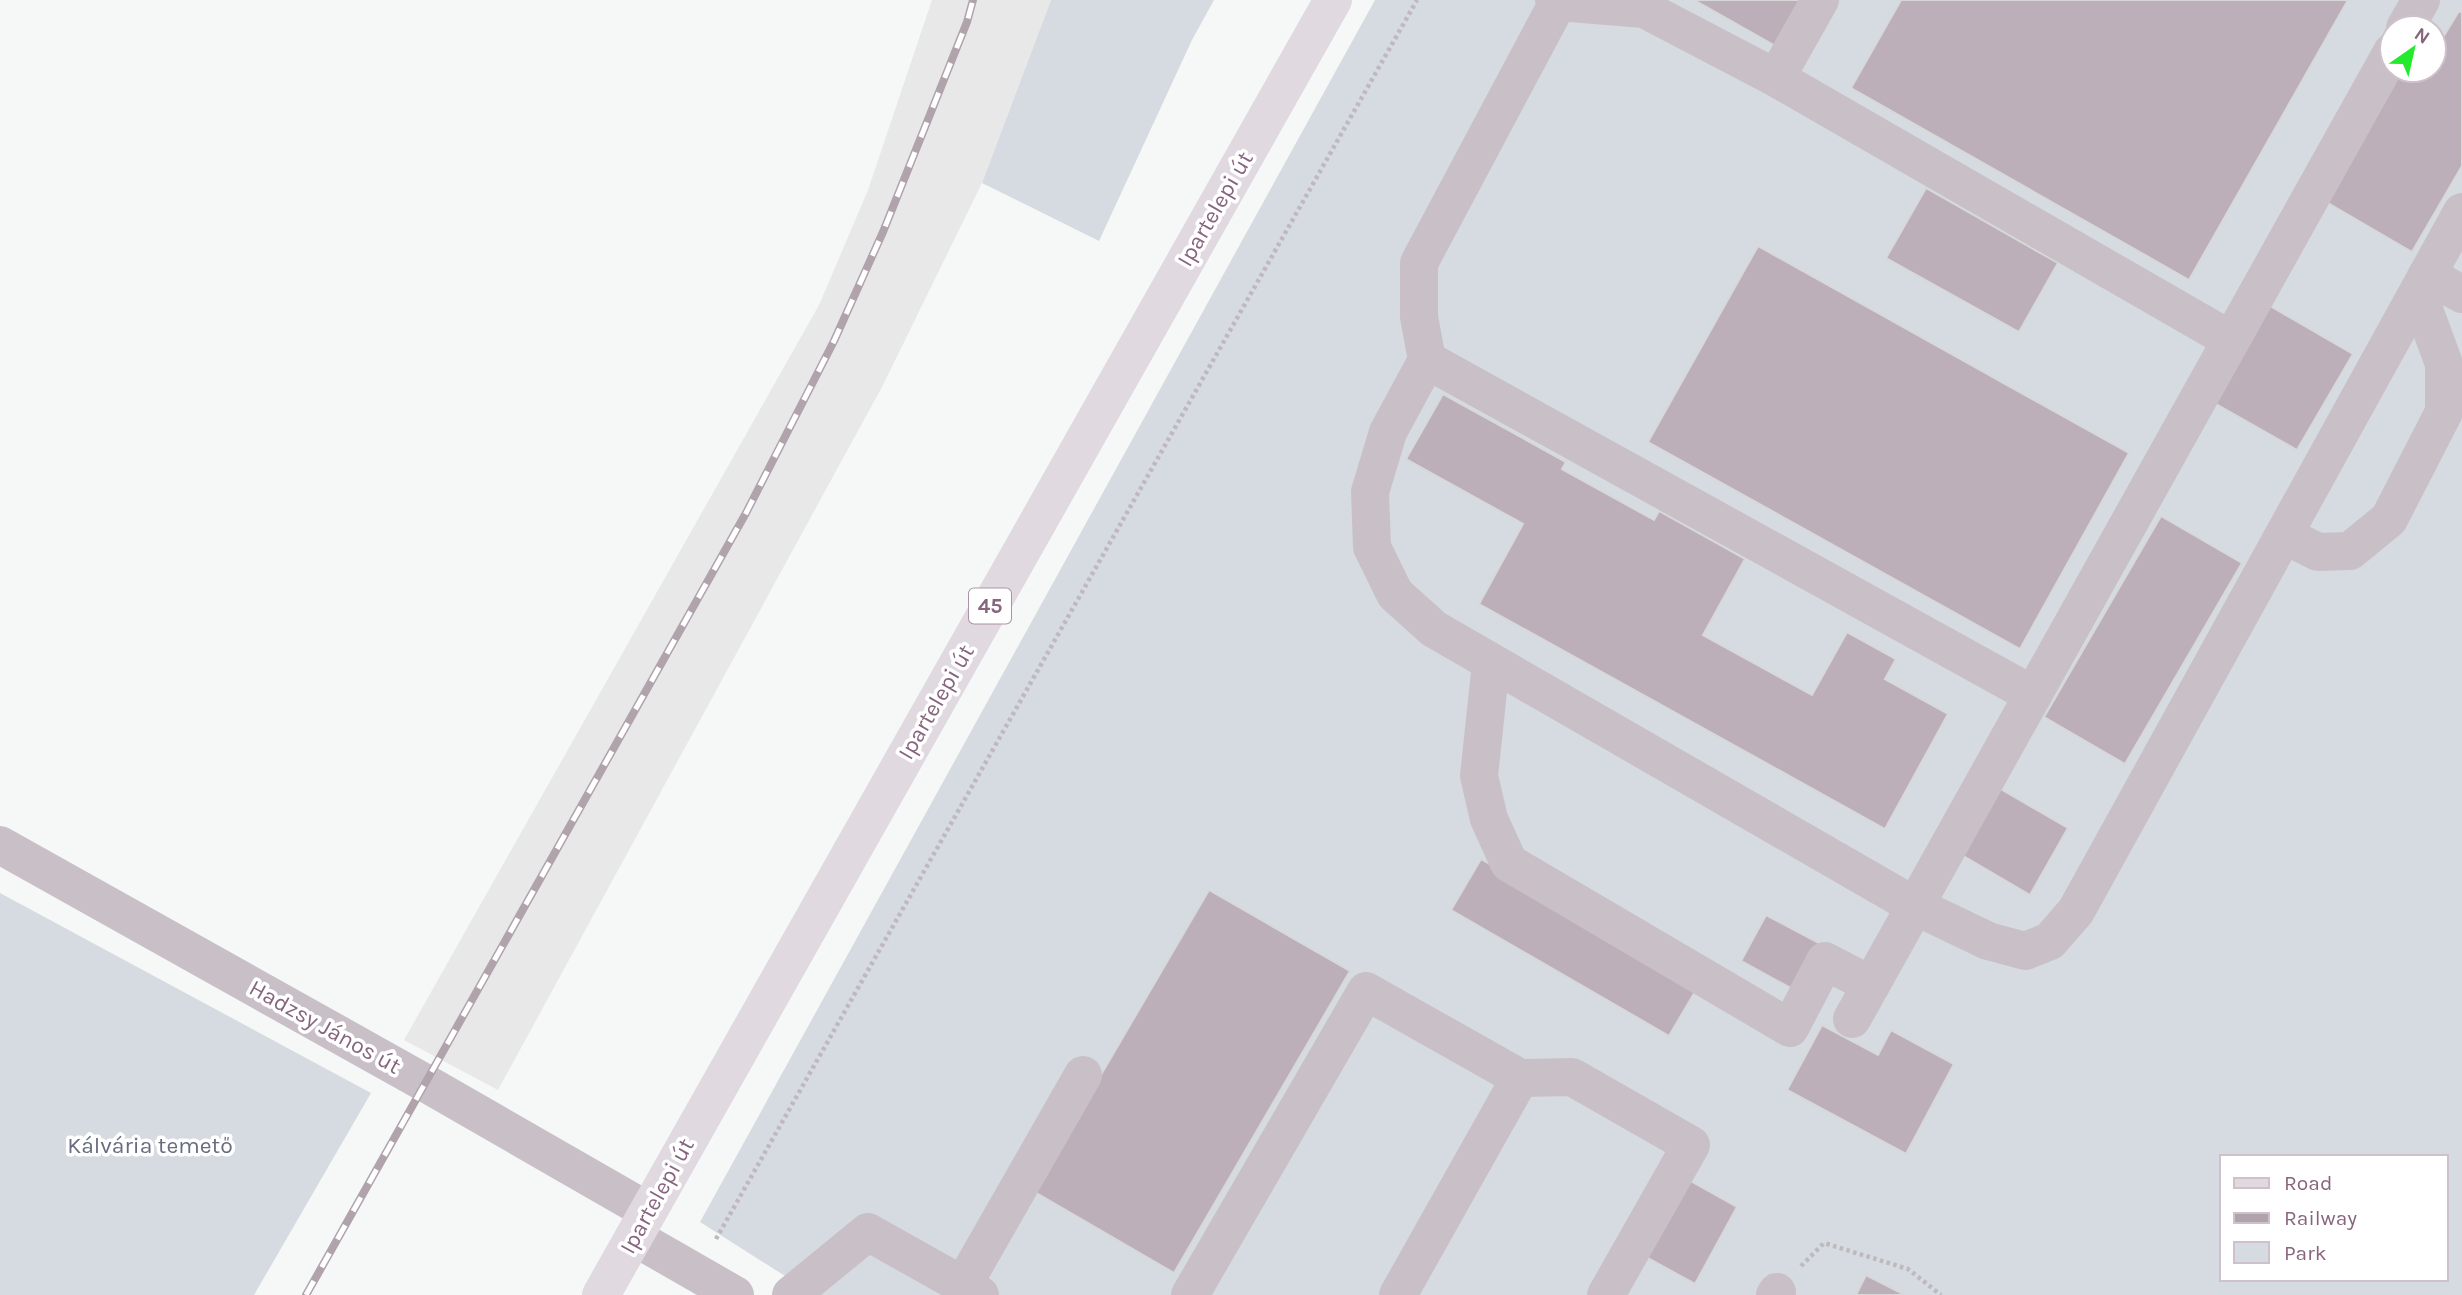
<svg xmlns="http://www.w3.org/2000/svg" width="2462" height="1295" viewBox="0 0 2462 1295" font-family="Karla,sans-serif">
<style>
.built{fill:#e8e8e9}
.green{fill:#d5dbe0;fill-rule:evenodd}
.building{fill:#bdafba;stroke:#d7d9d9;stroke-width:2}
.lines{fill:none;stroke-linecap:round;stroke-linejoin:round}
.path{stroke:#bfb8bd;stroke-width:4.5;stroke-dasharray:3.5 3.5;stroke-linecap:butt}
.minor{stroke:#c9c0c7;stroke-width:38}
.major{stroke:#e1d9e0;stroke-width:38}
.rail-casing{stroke:#b0a3ac;stroke-width:8}
.rail{stroke:#fff;stroke-width:5;stroke-dasharray:16;stroke-linecap:butt}
.labels{text-anchor:middle;dominant-baseline:central;stroke-width:7;stroke-linejoin:round;paint-order:stroke}
.shield{fill:#fff;stroke:#ab93a5;stroke-width:2}
.shield-label{font-size:21px;font-weight:bold;fill:#87657e}
.street-label{font-size:23px;fill:#87657e;stroke:#fff}
.park-label{font-size:23px;fill:#656e7e;stroke:#fff}
</style>
<rect width="100%" height="100%" fill="#f5f8f7"/>
<path class="built" d="M932 0H1051L982 183 883 385 498 1090 404 1040 819 305 868 190Z"/>
<g class="green">
<path d="M1051 0H1214L1192 40 1099 241 982 183Z"/>
<path d="M1375 0H2462V1295H815L700 1222ZM2392 28H2434V70H2392ZM2222 1157H2446V1279H2222Z"/>
<path d="M0 893 371 1093 254 1295H0Z"/>
</g>
<g class="building">
<path d="M1694 0H1806L1779 48Z"/>
<path d="M1901 0H2348L2189 280 1851 88Z"/>
<path d="M2459 11 2462 13V166L2412 252 2321 199 2397 70H2434V52Z"/>
<path d="M1926 188 2058 263 2019 332 1886 258Z"/>
<path d="M1758 246 2129 453 2020 649 1648 442Z"/>
<path d="M2265 303 2353 354 2297 450 2209 400Z"/>
<path d="M1443 394 1566 462 1562 469 1654 520 1659 511 1745 559 1703 635 1812 695 1847 632 1896 659 1885 679 1948 714 1885 829 1479 604 1523 524 1406 459Z"/>
<path d="M2161 516 2242 563 2125 764 2044 717Z"/>
<path d="M1999 788 2068 828 2030 895 1960 854Z"/>
<path d="M1481 859 1699 985 1669 1036 1451 910Z"/>
<path d="M1209 890 1350 971 1174 1273 1033 1191Z"/>
<path d="M1766 915 1821 944 1796 991 1741 961Z"/>
<path d="M1822 1025 1878 1055 1891 1030 1954 1064 1906 1154 1787 1090Z"/>
<path d="M1678 1174 1737 1207 1695 1284 1635 1251Z"/>
<path d="M1866 1275 1905 1295H1856Z"/>
</g>
<g class="lines">
<g class="path">
<path d="M716 1239 1417 0"/>
<path d="M1801 1266 1824 1243 1908 1269 1941 1295"/>
</g>
<g class="minor">
<path d="M1559 0 1558 2 1644 9 1776 78 2231 340"/>
<path d="M2405 28 2421 0"/>
<path d="M1776 78 1820 0"/>
<path d="M2427 275 2462 294"/>
<path d="M1427 360 1419 317V263L1558 2 1554 0"/>
<path d="M2284 535 2318 552 2350 551 2389 519 2444 412V364L2418 293"/>
<path d="M1491 663 1479 776 1489 819 1509 863 1790 1028 1825 961 1871 985"/>
<path d="M2033 695 1427 360 1388 432 1370 492 1372 547 1395 594 1434 629 1915 906 1988 941 2025 951 2050 941 2076 911 2462 212"/>
<path d="M0 845 427 1084 648 1211"/>
<path d="M1852 1019 2392 52"/>
<path d="M1520 1078 1572 1077 1691 1145 1606 1295"/>
<path d="M634 1237 735 1295"/>
<path d="M963 1285 1083 1075"/>
<path d="M791 1295 868 1232 980 1295"/>
<path d="M1190 1295 1366 991 1520 1078 1398 1295"/>
<path d="M1775 1295 1777 1292"/>
</g>
<path class="major" d="M601 1295 1333 0"/>
<g class="rail-casing">
<path id="rail" d="M306 1295 746 513 834 341 883 232 967 22 973 0"/>
</g>
<use href="#rail" class="rail"/>
</g>
<g class="labels">
<rect class="shield" x="969" y="588.5" width="42" height="35" rx="5"/>
<g class="shield-label">
<text x="990" y="606">45</text>
</g>
<g class="street-label">
<text transform="translate(1215 209) rotate(-60)">Ipartelepi út</text>
<text transform="translate(936 702) rotate(-60)">Ipartelepi út</text>
<text transform="translate(325 1027) rotate(29)">Hadzsy János út</text>
<text transform="translate(657 1196) rotate(-61)">Ipartelepi út</text>
</g>
<g class="park-label">
<text x="150" y="1145">Kálvária temető</text>
</g>
</g>
<rect x="2220" y="1155" width="228" height="126" fill="#ffffff" stroke="#cfc1cb" stroke-width="2"/>
<rect x="2234" y="1178" width="35" height="10" fill="#e1d9e0" stroke="#cfc1cb" stroke-width="2"/>
<text x="2284" y="1190" font-size="21" fill="#87657e">Road</text>
<rect x="2234" y="1213" width="35" height="10" fill="#b0a3ac" stroke="#cfc1cb" stroke-width="2"/>
<text x="2284" y="1225" font-size="21" fill="#87657e">Railway</text>
<rect x="2234" y="1242" width="35" height="21" fill="#d5dbe0" stroke="#cfc1cb" stroke-width="2"/>
<text x="2284" y="1260" font-size="21" fill="#87657e">Park</text>
<g transform="translate(2413 49) rotate(34)"><circle r="33" fill="#ffffff" stroke="#cfc1cb" stroke-width="2"/>
<path d="M0-5L12 26L0 18L-12 26Z" fill="#23ea2d"/>
<text y="-10" font-size="19" font-weight="bold" text-anchor="middle" fill="#87657e">N</text>
</g>
</svg>
